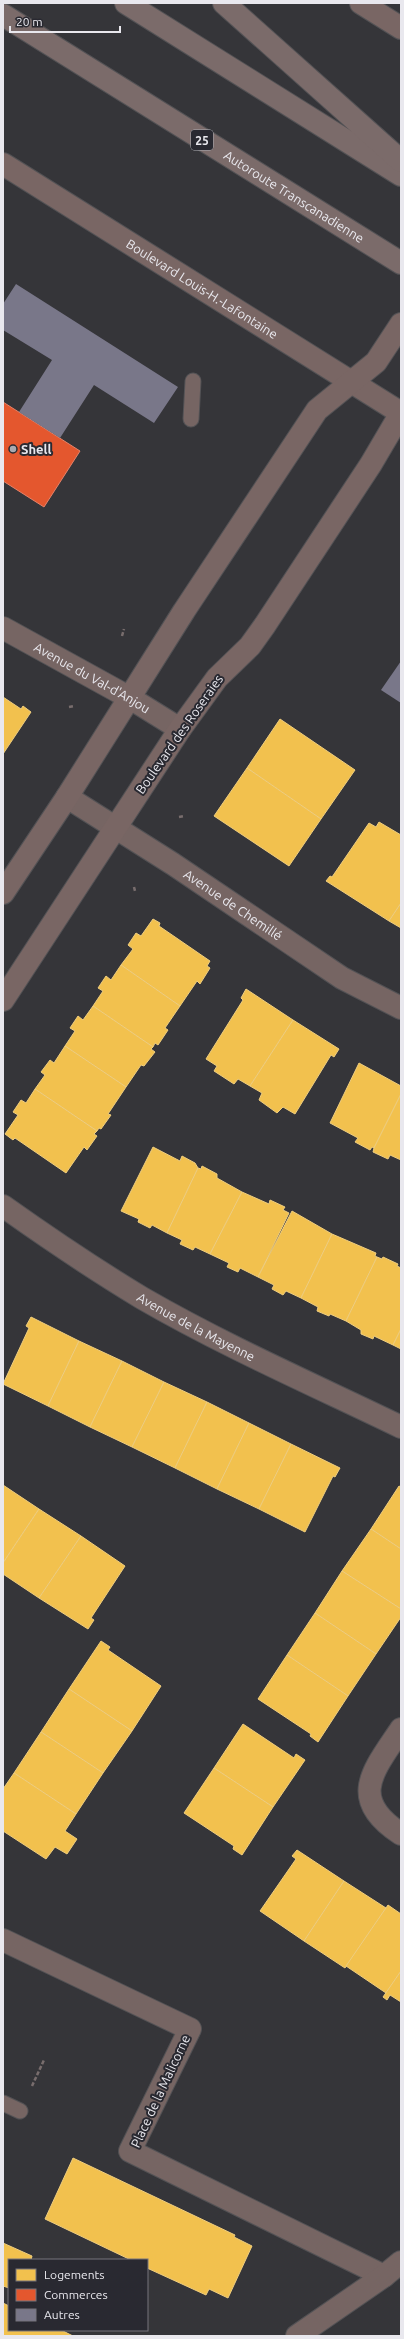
<svg xmlns="http://www.w3.org/2000/svg" width="404" height="2339" viewBox="0 0 404 2339" font-family="Ubuntu,sans-serif">
<style>
.homes{fill:#f2c14e;stroke:#efcd7e}
.shops{fill:#e4572e;stroke:#e68268}
.building{fill:#797789}
.lines{fill:none;stroke-linecap:round;stroke-linejoin:round}
.lane-casing{stroke:#535255;stroke-width:17}
.street-casing{stroke:#535255;stroke-width:24}
.secondary-casing{stroke:#535255;stroke-width:24}
.highway-casing{stroke:#535255;stroke-width:24}
.path{stroke:#786d6d;stroke-width:2.5;stroke-dasharray:4 2;stroke-linecap:butt}
.lane{stroke:#766563;stroke-width:15}
.street{stroke:#766563;stroke-width:22}
.secondary{stroke:#796664;stroke-width:22}
.highway{stroke:#7b6b6a;stroke-width:22}
.poi-dot{fill:#aaa9af;stroke:#292931;stroke-width:1.5}
.labels{text-anchor:middle;dominant-baseline:central;stroke-width:4;stroke-linejoin:round;paint-order:stroke}
.shield{fill:#292931;stroke:#afafb5;stroke-width:1}
.shield-label{font-size:12px;font-weight:bold;fill:#e9e8ee}
.street-label{font-size:13px;fill:#e9e8ee;stroke:#292931}
.poi-label{font-size:13px;font-weight:bold;fill:#e9e8ee;stroke:#292931;text-anchor:start}
</style>
<rect width="100%" height="100%" fill="#353539"/>
<g class="homes">
<path d="M3 697 21 709 23 706 31 712 3 754Z"/>
<path d="M280 719 355 770 321 819 247 768Z"/>
<path d="M247 768 321 819 289 866 214 816Z"/>
<path d="M379 822 401 835V903L389 921 326 881 330 876 332 877 369 823 376 827Z"/>
<path d="M401 903V928L389 921Z"/>
<path d="M153 919 160 923 159 926 210 961 207 966 210 968 200 984 197 981 180 1006 121 965 133 949 128 945 136 933 141 936Z"/>
<path d="M121 965 180 1006 165 1028 168 1030 158 1045 155 1043 153 1047 93 1006 103 991 98 988 106 976 111 980Z"/>
<path d="M246 989 293 1020 250 1086 238 1079 234 1084 214 1071 217 1066 206 1059 243 1000 241 998Z"/>
<path d="M93 1006 153 1047 151 1049 155 1052 144 1066 141 1065 126 1087 65 1046 75 1031 70 1028 78 1016 83 1020Z"/>
<path d="M293 1020 339 1049 334 1057 331 1055 295 1114 283 1107 277 1113 259 1100 262 1093 250 1086Z"/>
<path d="M65 1046 126 1087 108 1114 111 1115 101 1129 99 1128 97 1131 35 1089 45 1075 41 1072 50 1060 54 1063Z"/>
<path d="M359 1063 401 1086V1094L374 1148 372 1147 370 1150 355 1142 358 1138 330 1123Z"/>
<path d="M35 1089 97 1131 94 1134 97 1136 87 1150 84 1147 66 1173 15 1138 13 1140 5 1134 18 1115 13 1112 21 1100 26 1103Z"/>
<path d="M401 1094V1160L390 1155 388 1159 373 1152 374 1148Z"/>
<path d="M153 1147 180 1161 182 1156 195 1163 198 1168 167 1233 152 1225 150 1228 138 1222 139 1219 121 1211Z"/>
<path d="M202 1166 217 1174V1178L242 1192 210 1254 195 1247 193 1250 180 1244 182 1240 167 1233 198 1168 201 1169Z"/>
<path d="M242 1192 269 1204 270 1200 285 1207 283 1210 289 1213 258 1277 240 1268 238 1272 227 1267 229 1263 210 1254Z"/>
<path d="M292 1211 332 1234 301 1298 286 1291 283 1295 272 1289 274 1285 258 1277Z"/>
<path d="M332 1234 376 1253 375 1256 377 1257 346 1321 330 1314 329 1316 317 1311 318 1307 301 1298Z"/>
<path d="M377 1257 382 1259 383 1257 398 1264 397 1266 401 1268V1329L393 1345 374 1336 373 1339 361 1334V1330L346 1321Z"/>
<path d="M31 1317 79 1341 48 1406 3 1384 29 1328 26 1326Z"/>
<path d="M401 1329V1349L393 1345Z"/>
<path d="M79 1341 122 1361 90 1427 48 1406Z"/>
<path d="M122 1361 164 1382 132 1447 90 1427Z"/>
<path d="M164 1382 207 1402 175 1468 132 1447Z"/>
<path d="M207 1402 249 1423 217 1489 175 1468Z"/>
<path d="M249 1423 291 1444 259 1509 217 1489Z"/>
<path d="M291 1444 340 1468 335 1477 333 1476 305 1532 259 1509Z"/>
<path d="M3 1485 39 1509 3 1563Z"/>
<path d="M399 1486 401 1487V1549L371 1529Z"/>
<path d="M39 1509 81 1536 39 1598 3 1574V1563Z"/>
<path d="M371 1529 401 1549V1609L342 1571Z"/>
<path d="M81 1536 125 1566 91 1618 94 1620 88 1629 39 1598Z"/>
<path d="M342 1571 401 1609V1617L376 1654 315 1613Z"/>
<path d="M315 1613 376 1654 348 1696 287 1655Z"/>
<path d="M101 1641 110 1647 108 1650 161 1686 132 1731 69 1689Z"/>
<path d="M287 1655 348 1696 318 1742 310 1736 311 1734 258 1699Z"/>
<path d="M69 1689 132 1731 103 1773 41 1732Z"/>
<path d="M243 1724 294 1758 296 1754 305 1760 273 1807 214 1768Z"/>
<path d="M41 1732 103 1773 76 1814 14 1773Z"/>
<path d="M214 1768 273 1807 242 1855 233 1849 234 1846 184 1813Z"/>
<path d="M14 1773 76 1814 65 1831 77 1839 67 1854 55 1847 46 1859 3 1831V1789Z"/>
<path d="M297 1850 344 1881 304 1941 260 1911 296 1859 292 1856Z"/>
<path d="M344 1881 386 1908 345 1968 304 1941Z"/>
<path d="M388 1905 401 1914V1971L386 1993 346 1966Z"/>
<path d="M401 1971V2002L390 1995 387 2000 383 1997Z"/>
<path d="M73 2158 235 2235 234 2237 252 2246 228 2298 209 2289 206 2295 147 2268V2260H131L45 2219Z"/>
<path d="M3 2243 32 2256 31 2260H9V2288L3 2286Z"/>
<path d="M3 2303 9 2306V2330H61L73 2336H3Z"/>
</g>
<path class="shops" d="M3 402 80 451 44 507 3 481Z"/>
<g class="building">
<path d="M16 284 178 387 154 423 94 385 60 438 19 412 52 360 3 330V304Z"/>
<path d="M401 661V703L381 690Z"/>
</g>
<g class="lines">
<g class="lane-casing">
<g id="lane">
<path d="M191 419 193 381"/>
<path d="M3 2103 20 2111"/>
</g>
</g>
<g class="street-casing">
<g id="street">
<path id="s1" d="M3 628 130 698 180 729"/>
<path id="s2" d="M67 797 173 864 342 978 401 1008"/>
<path id="s3" d="M3 1206C48 1238 94 1269 142 1298 225 1346 314 1385 401 1427"/>
<path d="M401 1729C373 1771 347 1799 401 1834"/>
<path d="M3 1940 190 2029 130 2151 384 2276"/>
<path d="M297 2336 384 2276 401 2262"/>
</g>
</g>
<g class="secondary-casing">
<g id="secondary">
<path d="M361 3 401 28"/>
<path id="s4" d="M3 164 401 413 371 464 265 625 250 646 217 678 180 729 3 1000"/>
<path d="M3 893 67 797 184 611 317 410 376 362 401 324"/>
</g>
</g>
<g class="highway-casing">
<g id="highway">
<path d="M126 3 401 175"/>
<path d="M224 3 401 161"/>
<path id="s5" d="M3 15 401 263"/>
</g>
</g>
<g class="path">
<path d="M122 636 124 629"/>
<path d="M69 707 74 706"/>
<path d="M179 817 184 816"/>
<path d="M134 887 135 891"/>
<path d="M32 2086 44 2060"/>
</g>
<use href="#lane" class="lane"/>
<use href="#street" class="street"/>
<use href="#secondary" class="secondary"/>
<use href="#highway" class="highway"/>
</g>
<circle class="poi-dot" cx="13" cy="449" r="4"/>
<g class="labels">
<rect class="shield" x="191" y="130" width="22" height="20" rx="3"/>
<g class="shield-label">
<text x="202" y="140">25</text>
</g>
<g class="street-label">
<text stroke="none"><textPath href="#s5" startOffset="343">Autoroute Transcanadienne</textPath></text>
<text stroke="none"><textPath href="#s4" startOffset="235">Boulevard Louis-H.-Lafontaine</textPath></text>
<text stroke="none"><textPath href="#s1" startOffset="102">Avenue du Val-d'Anjou</textPath></text>
<text transform="translate(179 734) rotate(-55)">Boulevard des Roseraies</text>
<text stroke="none"><textPath href="#s2" startOffset="198">Avenue de Chemillé</textPath></text>
<text stroke="none"><textPath href="#s3" startOffset="228">Avenue de la Mayenne</textPath></text>
<text transform="translate(160 2091) rotate(-65)">Place de la Malicorne</text>
</g>
<g class="poi-label">
<text x="21" y="449">Shell</text>
</g>
</g>
<rect width="404" height="2339" fill="none" stroke="#e9e8ee" stroke-width="8"/>
<rect x="8" y="2259" width="140" height="72" fill="#292931" stroke="#76757d"/>
<rect x="16" y="2269" width="20" height="12" fill="#f2c14e" stroke="#76757d"/>
<text x="44" y="2279" font-size="12" fill="#e9e8ee">Logements</text>
<rect x="16" y="2289" width="20" height="12" fill="#e4572e" stroke="#76757d"/>
<text x="44" y="2299" font-size="12" fill="#e9e8ee">Commerces</text>
<rect x="16" y="2309" width="20" height="12" fill="#797789" stroke="#76757d"/>
<text x="44" y="2319" font-size="12" fill="#e9e8ee">Autres</text>
<path d="M10 26v6h110v-6" fill="none" stroke="#e9e8ee" stroke-width="2"/>
<text x="16" y="26" font-size="12" fill="#e9e8ee" stroke="#292931" stroke-width="3" paint-order="stroke">20 m</text>
</svg>
